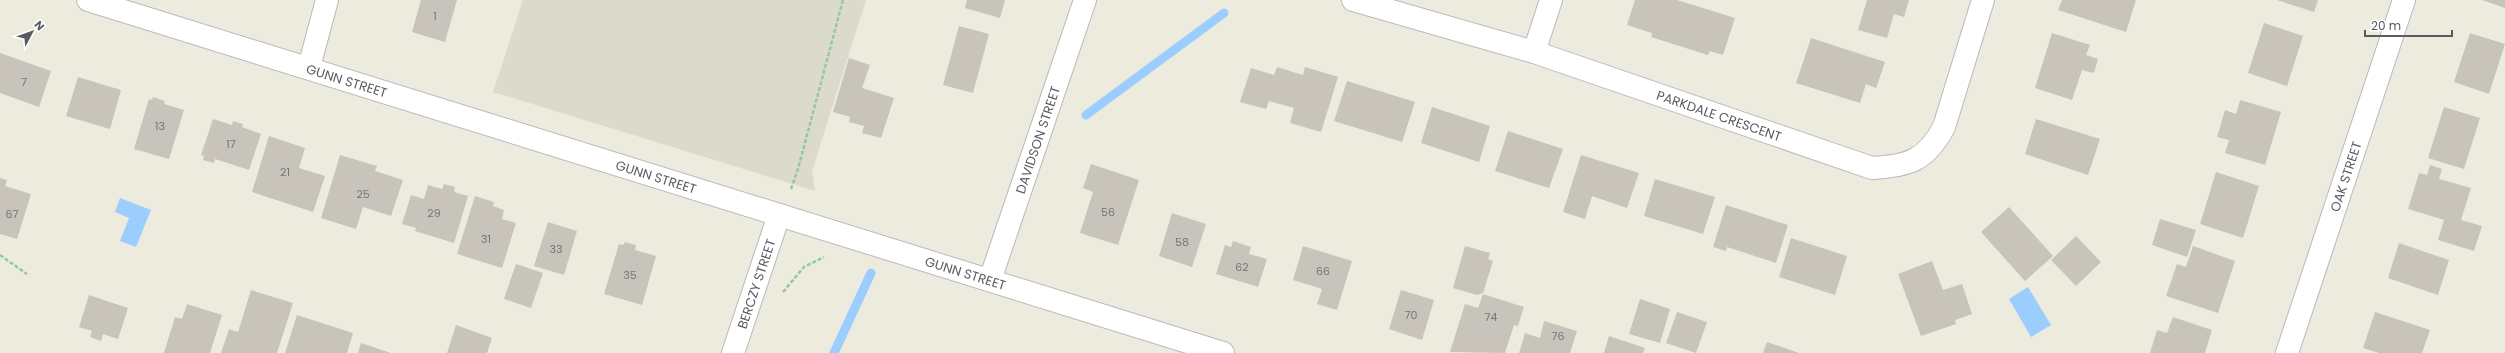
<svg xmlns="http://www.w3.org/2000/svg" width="2505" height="353" viewBox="0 0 2505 353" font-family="Poppins,sans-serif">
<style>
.education{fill:#dcdacd}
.water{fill:#9ccdff}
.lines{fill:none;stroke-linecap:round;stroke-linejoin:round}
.stream{stroke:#9ccdff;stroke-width:9}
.building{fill:#c8c4bb}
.minor-casing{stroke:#b7b9bf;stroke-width:24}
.path{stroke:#90c9a4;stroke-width:2.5;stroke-dasharray:4 2;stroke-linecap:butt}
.minor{stroke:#fff;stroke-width:22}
.labels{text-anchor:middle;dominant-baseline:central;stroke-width:3.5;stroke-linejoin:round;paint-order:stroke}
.number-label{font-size:11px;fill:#747578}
.street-label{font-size:13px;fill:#585b61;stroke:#fff}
</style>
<rect width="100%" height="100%" fill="#edebde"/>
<path class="education" d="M523 0H866L812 171 815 191 493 92Z"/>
<g class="water">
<path d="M120 198 151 210 136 247 120 241 129 218 115 212Z"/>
<path d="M2028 287 2051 325 2031 337 2009 299Z"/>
</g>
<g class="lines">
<g class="stream">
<path d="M1086 115 1224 13"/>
<path d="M834 353 871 273"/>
</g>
</g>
<g class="building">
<path d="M421 0H457L445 42 412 32Z"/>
<path d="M967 0H1005L1000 18 965 8Z"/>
<path d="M1635 0H1677L1735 18 1723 55 1710 51 1708 55 1651 37 1652 33 1627 25Z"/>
<path d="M1867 0H1909L1904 17 1894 14 1887 38 1858 30Z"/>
<path d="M2062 0H2136L2126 32 2058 10Z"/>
<path d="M2277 0H2318L2314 12Z"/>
<path d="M2482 0H2505V8Z"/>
<path d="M2264 23 2303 36 2287 86 2248 73Z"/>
<path d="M959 26 989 34 973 93 943 85Z"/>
<path d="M2052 33 2090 45 2086 55 2098 59 2094 73 2082 70 2072 100 2035 88Z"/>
<path d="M2470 33 2505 44 2489 94 2454 82Z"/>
<path d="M1811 38 1885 62 1876 88 1866 84 1860 103 1796 83Z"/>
<path d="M0 53 51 71 39 107 0 93Z"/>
<path d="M849 58 870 65 862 88 894 98 881 138 862 133 864 126 849 122 850 117 833 112Z"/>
<path d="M1277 67 1303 75 1305 67 1338 77 1321 132 1290 123 1294 108 1269 101 1266 109 1240 102 1251 68 1274 75Z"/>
<path d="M78 77 121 90 110 129 66 116Z"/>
<path d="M1347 81 1415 102 1402 142 1334 121Z"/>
<path d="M153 97 165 101 164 104 184 110 169 159 134 149 149 99 152 100Z"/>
<path d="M2240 100 2281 112 2265 165 2225 153 2229 140 2217 137 2225 110 2236 114Z"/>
<path d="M1432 107 1490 126 1479 162 1421 143Z"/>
<path d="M2444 107 2480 118 2464 169 2428 158Z"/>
<path d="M213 119 232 125 233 121 243 124 242 127 261 134 249 170 215 159 214 163 203 160 204 156 201 155Z"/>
<path d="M2036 119 2100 139 2088 175 2025 154Z"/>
<path d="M1508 131 1563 149 1549 188 1495 171Z"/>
<path d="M269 136 305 148 299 168 325 176 313 212 252 192Z"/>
<path d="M340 155 377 166 375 171 403 180 391 216 363 207 356 229 321 218Z"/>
<path d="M1581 155 1639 173 1627 208 1592 196 1585 219 1563 212Z"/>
<path d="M1091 164 1139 180 1118 245 1080 233 1093 192 1083 188Z"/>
<path d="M2430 165 2442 169 2439 179 2471 188 2461 220 2482 226 2474 251 2438 240 2444 220 2408 209 2419 173 2427 175Z"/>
<path d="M2216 172 2259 186 2243 238 2200 224Z"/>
<path d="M0 178 7 180 5 186 31 194 17 239 0 234Z"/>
<path d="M1655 179 1715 197 1703 234 1644 216Z"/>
<path d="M444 184 455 187 454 192 468 196 454 243 415 231 416 228 402 224 411 195 424 199 428 185 442 189Z"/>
<path d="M475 196 494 202 493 206 504 210 502 219 516 223 502 268 457 254Z"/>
<path d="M1726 205 1788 225 1776 263 1727 247 1726 251 1713 247Z"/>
<path d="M2009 207 2053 256 2025 281 1981 232Z"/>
<path d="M1172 213 1206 224 1192 267 1159 256Z"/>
<path d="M2160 219 2196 230 2187 257 2152 245Z"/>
<path d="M548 222 577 231 564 275 534 266Z"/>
<path d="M2076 236 2101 262 2076 286 2051 260Z"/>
<path d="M1791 238 1847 256 1835 295 1779 277Z"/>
<path d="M1233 241 1251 247 1249 254 1267 259 1258 287 1216 274 1225 245 1231 247Z"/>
<path d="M625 242 636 245 635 250 656 256 642 305 604 294 619 244 623 245Z"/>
<path d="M2399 243 2449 260 2438 295 2388 278Z"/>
<path d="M1303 246 1352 261 1337 310 1317 304 1322 289 1293 280Z"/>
<path d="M1465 246 1490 253 1488 259 1493 261 1483 293 1477 295 1453 288Z"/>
<path d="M2193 246 2235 261 2218 313 2166 296 2177 264 2186 267Z"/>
<path d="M1932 261 1943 290 1962 284 1972 314 1955 320 1956 324 1921 336 1898 274Z"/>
<path d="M516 264 543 273 531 308 504 299Z"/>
<path d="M251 290 293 303 277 353H221L229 329 238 332Z"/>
<path d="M1401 290 1434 300 1422 340 1389 329Z"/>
<path d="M1483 294 1524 307 1518 326 1514 325 1505 353 1450 352 1465 304 1478 308Z"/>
<path d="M89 295 128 308 118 339 103 334 101 341 90 337 92 331 79 327Z"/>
<path d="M1640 299 1670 309 1660 343 1629 334Z"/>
<path d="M187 304 222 315 210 353H164L175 317 182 319Z"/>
<path d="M1677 312 1707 322 1696 353 1666 343Z"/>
<path d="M2375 312 2430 330 2422 353H2379L2363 348Z"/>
<path d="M297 315 353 333 347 353H285Z"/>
<path d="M2173 317 2212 330 2205 353H2150L2157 330 2167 333Z"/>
<path d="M1544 321 1577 331 1570 353H1519L1525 333 1540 338Z"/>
<path d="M456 325 492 338 487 353H447Z"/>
<path d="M1609 336 1645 348 1643 353H1604Z"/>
<path d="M1767 342 1799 353H1763Z"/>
<path d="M361 343 391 353H358Z"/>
</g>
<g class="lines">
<g class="minor-casing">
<g id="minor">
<path id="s1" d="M88 0 1223 353"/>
<path id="s2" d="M1353 0 1534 52 1872 168C1908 166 1926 161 1944 127L1983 0"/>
<path d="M1534 52 1551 0"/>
<path d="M309 67 327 0"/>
<path id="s3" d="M990 280 1085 0"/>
<path id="s4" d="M733 353 779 215"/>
<path id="s5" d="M2287 353 2404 0"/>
</g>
</g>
<g class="path">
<path d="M791 189 798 169 843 0"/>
<path d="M0 255 27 274"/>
<path d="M783 292 804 267 824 257"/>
</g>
<use href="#minor" class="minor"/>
</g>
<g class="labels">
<g class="number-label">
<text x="435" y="16">1</text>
<text x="24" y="82">7</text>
<text x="160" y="126">13</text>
<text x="231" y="144">17</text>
<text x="285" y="172">21</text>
<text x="363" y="194">25</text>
<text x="1108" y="212">56</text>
<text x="434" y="213">29</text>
<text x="12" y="214">67</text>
<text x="486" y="239">31</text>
<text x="1182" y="242">58</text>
<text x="556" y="249">33</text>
<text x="1242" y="267">62</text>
<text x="1323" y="271">66</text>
<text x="630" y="275">35</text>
<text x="1411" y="315">70</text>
<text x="1491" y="317">74</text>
<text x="1558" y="336">76</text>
</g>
<g class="street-label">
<text stroke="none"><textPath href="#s1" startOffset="271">GUNN STREET</textPath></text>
<text stroke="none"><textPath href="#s2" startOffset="384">PARKDALE CRESCENT</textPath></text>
<text stroke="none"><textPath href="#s3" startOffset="148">DAVIDSON STREET</textPath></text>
<text stroke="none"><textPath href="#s1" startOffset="595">GUNN STREET</textPath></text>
<text stroke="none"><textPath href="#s5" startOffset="186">OAK STREET</textPath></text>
<text stroke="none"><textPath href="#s1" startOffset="919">GUNN STREET</textPath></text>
<text stroke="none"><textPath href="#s4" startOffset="73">BERCZY STREET</textPath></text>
</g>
</g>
<g transform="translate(32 32) rotate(49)" stroke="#ffffff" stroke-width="3" paint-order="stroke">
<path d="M0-3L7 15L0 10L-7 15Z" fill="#585b61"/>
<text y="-6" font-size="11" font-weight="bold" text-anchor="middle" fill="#585b61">N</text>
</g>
<path d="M2365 30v6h87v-6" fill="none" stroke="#585b61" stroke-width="2"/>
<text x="2371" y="30" font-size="12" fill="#585b61" stroke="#ffffff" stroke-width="3" paint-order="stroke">20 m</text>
</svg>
